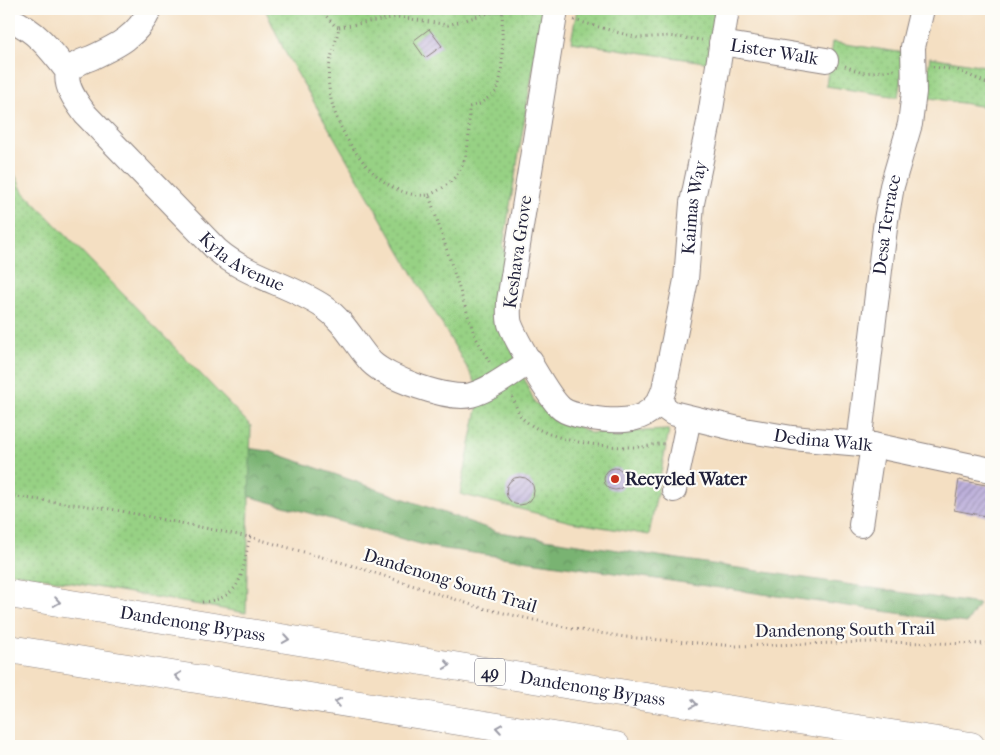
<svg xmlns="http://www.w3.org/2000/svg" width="1000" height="755" viewBox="0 0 1000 755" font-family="'IM FELL French Canon',serif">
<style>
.forest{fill:url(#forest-crowns);stroke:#4e6a56}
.park{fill:url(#park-dots);stroke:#5c7a60}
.building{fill:url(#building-hatch)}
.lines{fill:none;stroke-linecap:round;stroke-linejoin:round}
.minor-casing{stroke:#8b807e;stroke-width:26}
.highway-casing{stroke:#8b807e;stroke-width:29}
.path{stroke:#8b807e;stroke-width:3;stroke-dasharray:1 4;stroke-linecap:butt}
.minor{stroke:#fff;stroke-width:24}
.highway{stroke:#fff;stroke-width:28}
.oneway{stroke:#9c9ca7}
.poi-dot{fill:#c8321e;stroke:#fdfcf7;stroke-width:2}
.labels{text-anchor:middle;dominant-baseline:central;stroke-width:4.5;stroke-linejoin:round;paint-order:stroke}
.shield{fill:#fdfcf7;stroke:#646373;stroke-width:1}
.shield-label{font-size:16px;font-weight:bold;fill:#22223b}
.street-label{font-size:18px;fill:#22223b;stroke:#fdfcf7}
.poi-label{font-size:18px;font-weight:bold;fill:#22223b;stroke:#fdfcf7;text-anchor:start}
</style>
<defs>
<pattern id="forest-crowns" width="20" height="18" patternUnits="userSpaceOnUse" patternTransform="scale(1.25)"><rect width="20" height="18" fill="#79b372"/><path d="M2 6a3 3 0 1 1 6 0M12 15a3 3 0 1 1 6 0" fill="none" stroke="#63915f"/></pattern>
<pattern id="park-dots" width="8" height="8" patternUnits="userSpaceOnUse" patternTransform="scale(1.25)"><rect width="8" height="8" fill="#97d184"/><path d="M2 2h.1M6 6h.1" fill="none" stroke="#82b373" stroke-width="1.8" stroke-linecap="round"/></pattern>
<pattern id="building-hatch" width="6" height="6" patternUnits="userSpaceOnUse" patternTransform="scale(1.25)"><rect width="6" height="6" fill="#beb1db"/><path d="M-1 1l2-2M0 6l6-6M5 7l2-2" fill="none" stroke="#9a90b3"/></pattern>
</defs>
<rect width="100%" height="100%" fill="#fdfcf7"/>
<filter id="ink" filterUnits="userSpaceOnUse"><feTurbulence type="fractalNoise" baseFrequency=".02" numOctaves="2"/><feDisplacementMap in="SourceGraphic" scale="10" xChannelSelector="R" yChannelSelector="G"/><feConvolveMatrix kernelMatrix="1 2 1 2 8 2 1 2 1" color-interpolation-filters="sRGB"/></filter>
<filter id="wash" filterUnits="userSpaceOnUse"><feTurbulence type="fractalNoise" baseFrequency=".0096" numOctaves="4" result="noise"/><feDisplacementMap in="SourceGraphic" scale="20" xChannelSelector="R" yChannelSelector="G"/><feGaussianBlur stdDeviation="1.12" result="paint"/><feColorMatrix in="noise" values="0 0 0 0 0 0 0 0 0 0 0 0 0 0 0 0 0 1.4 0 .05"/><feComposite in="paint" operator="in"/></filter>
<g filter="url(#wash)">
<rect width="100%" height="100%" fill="#f4dfc2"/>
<path class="forest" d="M168 438 269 451 498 532 979 604 967 623 431 547 237 493Z"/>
<g class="park">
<path d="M265 9H550L548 19 540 28 503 247 509 257 516 358 477 385 285 52Z"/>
<path d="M577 9H715L711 63 571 42Z"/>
<path d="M832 42 905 53 898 97 826 86Z"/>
<path d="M930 57 991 67 986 107 924 97Z"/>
<path d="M9 161 22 190 251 426 246 613 9 572Z"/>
<path d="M523 376 535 403 590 433 669 430 649 535 571 522 460 494 479 399Z"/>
</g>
<g id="blocks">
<g class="building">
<path d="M429 29 442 46 425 58 413 41Z"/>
<circle cx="615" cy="479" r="11"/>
<circle cx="520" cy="491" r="14"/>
<path d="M959 480 991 486V517L954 510Z"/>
</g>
</g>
</g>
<g filter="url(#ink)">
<use href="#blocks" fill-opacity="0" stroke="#8b807e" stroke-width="1"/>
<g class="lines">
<g class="minor-casing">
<g id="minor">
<path id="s1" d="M556 9 509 301C509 309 508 317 510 324 516 340 550 400 562 409 570 415 582 416 591 418 621 423 654 423 664 389L686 280 692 203 709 122 727 9"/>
<path id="s2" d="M9 19C36 30 51 50 68 72 64 87 78 104 86 115L217 250C248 277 290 284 324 307 345 322 355 344 371 362 387 378 449 401 471 395 492 389 513 372 531 361"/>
<path id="s3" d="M721 43 826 60"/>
<path d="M68 72C74 64 82 61 91 58 117 46 138 36 150 9"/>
<path id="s4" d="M658 403 672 413 738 429 792 438 873 445 991 470"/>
<path id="s5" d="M859 444 886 220 892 186 910 124 914 92 913 47 922 9"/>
<path d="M674 490 689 418"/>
<path d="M861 525 873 445"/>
</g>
</g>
<g class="highway-casing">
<g id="highway">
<path id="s6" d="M9 594 626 694 971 746"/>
<path d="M9 649 616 746"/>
</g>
</g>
<g class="path">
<path d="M320 9 335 26 339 27C335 48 326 65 329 87 333 131 378 201 429 195L474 334 491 365"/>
<path d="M506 9 535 13"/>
<path d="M574 20 638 38 668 36 702 40"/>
<path d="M339 27 398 17 448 25 502 9"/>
<path d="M845 66 862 73 894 70"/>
<path d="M933 67 957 70 991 85"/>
<path d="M429 195C471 177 469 146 469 107L480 104 497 91C506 64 500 36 503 9"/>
<path d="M512 397C516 404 517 412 522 418 547 442 607 448 641 447 648 447 656 443 664 444"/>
<path d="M9 496 111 509 249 537"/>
<path d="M202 602C245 598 241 572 250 537L354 566 478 607 573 629 625 637 735 646 871 642 991 644"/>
</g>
<use href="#minor" class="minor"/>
<use href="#highway" class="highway"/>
</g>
<defs><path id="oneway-chevron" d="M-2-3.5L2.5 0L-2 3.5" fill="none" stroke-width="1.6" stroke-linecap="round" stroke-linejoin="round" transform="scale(1.25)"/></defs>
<g class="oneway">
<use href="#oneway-chevron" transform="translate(57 602) rotate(9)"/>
<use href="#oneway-chevron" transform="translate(286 639) rotate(9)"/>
<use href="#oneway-chevron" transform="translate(447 665) rotate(9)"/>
<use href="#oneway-chevron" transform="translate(178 676) rotate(-171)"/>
<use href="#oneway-chevron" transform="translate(338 702) rotate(-171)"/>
<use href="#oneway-chevron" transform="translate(694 704) rotate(9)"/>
<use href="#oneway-chevron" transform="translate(499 728) rotate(-171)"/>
</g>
</g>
<circle class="poi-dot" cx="615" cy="479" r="5"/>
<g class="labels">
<rect class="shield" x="475" y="658.5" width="30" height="27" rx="4"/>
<g class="shield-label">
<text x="490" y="672">49</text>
</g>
<g class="street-label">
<text stroke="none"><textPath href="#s3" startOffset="54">Lister Walk</textPath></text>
<text stroke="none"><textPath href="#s1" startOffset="721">Kaimas Way</textPath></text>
<text stroke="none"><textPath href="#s5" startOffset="221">Desa Terrace</textPath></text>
<text transform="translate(518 252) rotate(-82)">Keshava Grove</text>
<text stroke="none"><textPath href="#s2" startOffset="344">Kyla Avenue</textPath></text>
<text stroke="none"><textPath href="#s4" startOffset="171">Dedina Walk</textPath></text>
<text transform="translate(450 581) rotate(17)">Dandenong South Trail</text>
<text stroke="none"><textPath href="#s6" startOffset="186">Dandenong Bypass</textPath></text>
<text transform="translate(845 630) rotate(-1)">Dandenong South Trail</text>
<text stroke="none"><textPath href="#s6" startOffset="591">Dandenong Bypass</textPath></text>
</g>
<g class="poi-label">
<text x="625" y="479">Recycled Water</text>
</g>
</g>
<rect width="1000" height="755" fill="none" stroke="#fdfcf7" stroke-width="30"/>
</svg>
